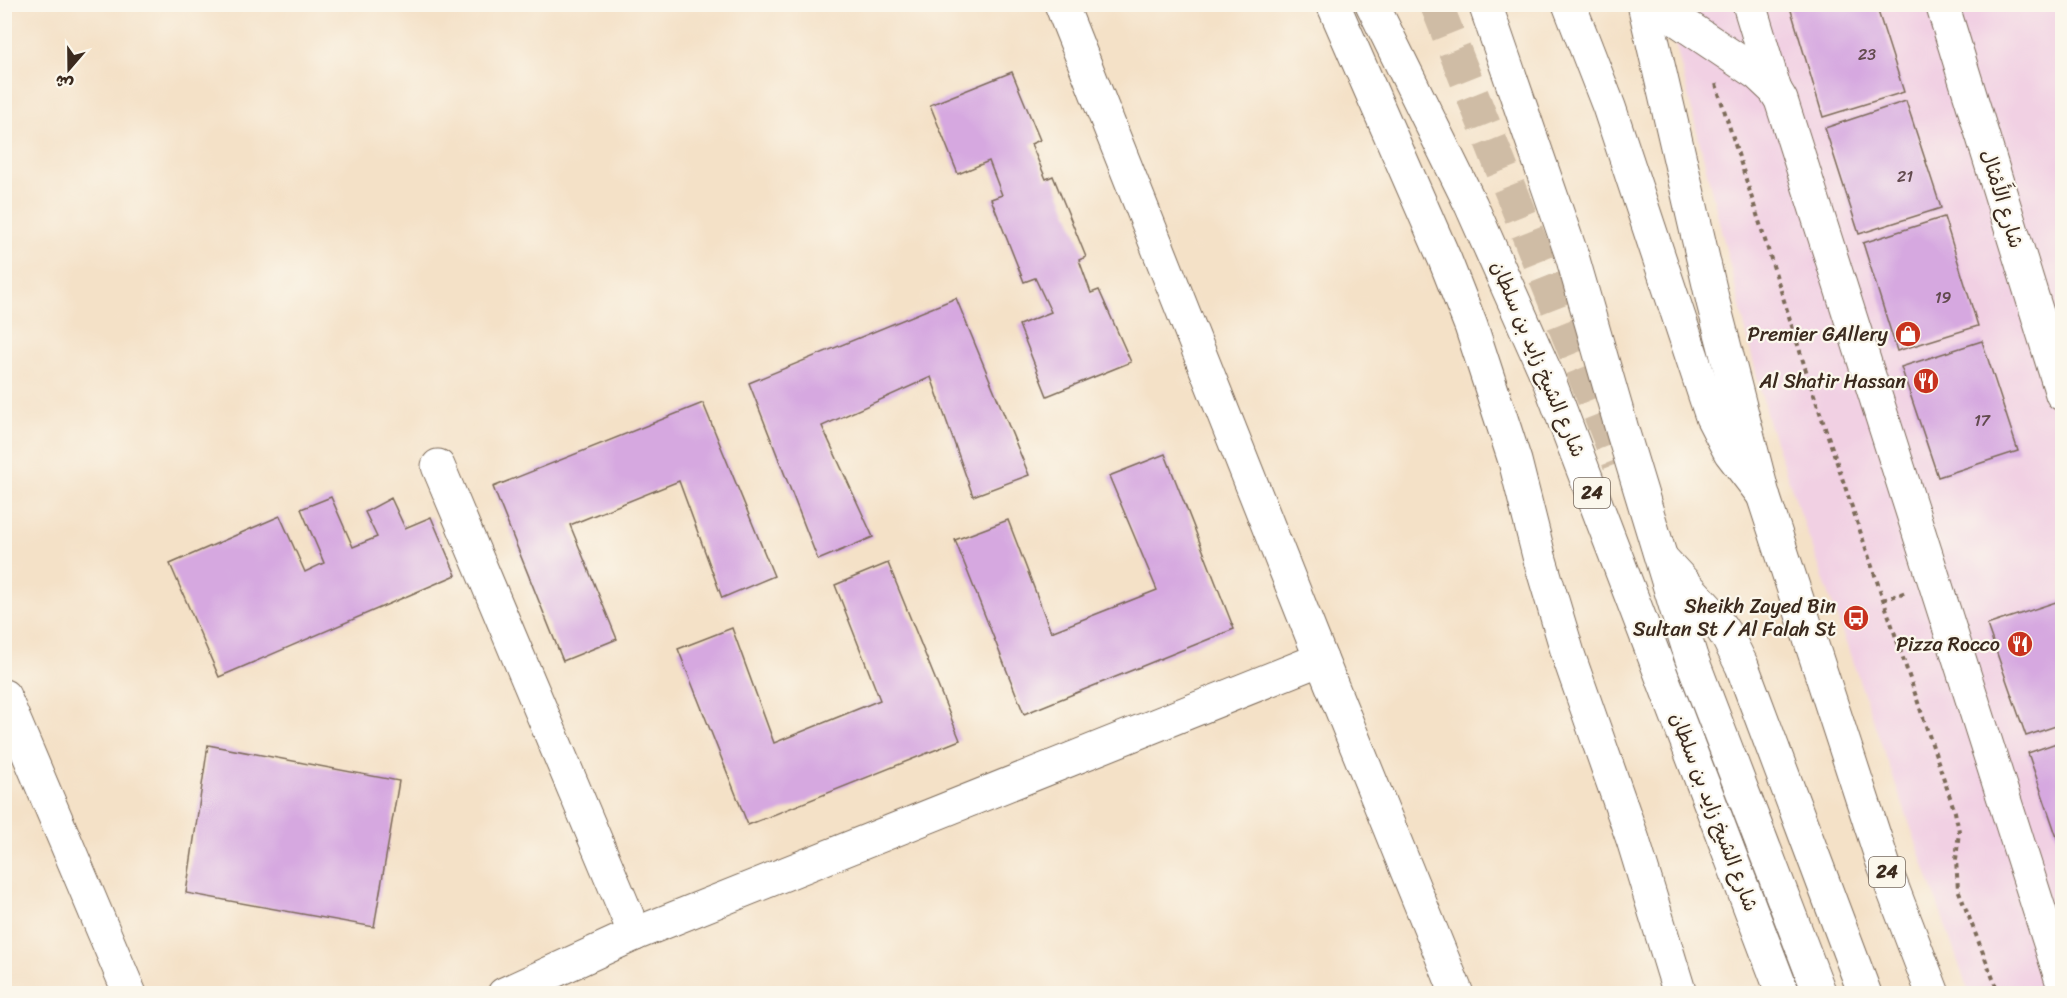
<svg xmlns="http://www.w3.org/2000/svg" width="2067" height="998" viewBox="0 0 2067 998" font-family="Sriracha,'Playpen Sans Arabic',sans-serif">
<style>
.built{fill:#f1d0e3}
.building{fill:#d6a8e0}
.lines{fill:none;stroke-linecap:round;stroke-linejoin:round}
.highway-tunnel{stroke:#cfbca5;stroke-width:33;stroke-dasharray:33 16;stroke-linecap:butt}
.minor-casing{stroke:#7c6a59;stroke-width:35}
.major-casing{stroke:#7c6a59;stroke-width:35}
.highway-casing{stroke:#7c6a59;stroke-width:35}
.path{stroke:#7c6a59;stroke-width:4;stroke-dasharray:4.5 4.5;stroke-linecap:butt}
.minor{stroke:#fff;stroke-width:33}
.major{stroke:#fff;stroke-width:33}
.highway{stroke:#fff;stroke-width:33}
.labels{text-anchor:middle;dominant-baseline:central;stroke-width:4.5;stroke-linejoin:round;paint-order:stroke}
.number-label{font-size:16px;fill:#624a4e}
.shield{fill:#fbf7ec;stroke:#75685c;stroke-width:1.5}
.shield-label{font-size:18px;font-weight:bold;fill:#3b2a1e}
.street-label{font-size:20px;fill:#3b2a1e;stroke:#fbf7ec}
.poi-label{font-size:20px;fill:#3b2a1e;stroke:#fbf7ec;text-anchor:end}
</style>
<rect width="100%" height="100%" fill="#fbf7ec"/>
<filter id="ink" filterUnits="userSpaceOnUse"><feTurbulence type="fractalNoise" baseFrequency=".0167" numOctaves="2"/><feDisplacementMap in="SourceGraphic" scale="12" xChannelSelector="R" yChannelSelector="G"/><feConvolveMatrix kernelMatrix="1 2 1 2 8 2 1 2 1" color-interpolation-filters="sRGB"/></filter>
<filter id="wash" filterUnits="userSpaceOnUse"><feTurbulence type="fractalNoise" baseFrequency=".008" numOctaves="4" result="noise"/><feDisplacementMap in="SourceGraphic" scale="24" xChannelSelector="R" yChannelSelector="G"/><feGaussianBlur stdDeviation="1.35" result="paint"/><feColorMatrix in="noise" values="0 0 0 0 0 0 0 0 0 0 0 0 0 0 0 0 0 1.4 0 .05"/><feComposite in="paint" operator="in"/></filter>
<g filter="url(#wash)">
<rect width="100%" height="100%" fill="#f4e1c7"/>
<path class="built" d="M1666 5H2062V993H1969L1768 421Z"/>
<g id="blocks">
<g class="building">
<path d="M1799 5H1876L1904 92 1823 117 1790 7Z"/>
<path d="M1012 72 1040 140 1031 144 1046 179 1053 176 1086 257 1079 260 1091 293 1099 290 1131 362 1047 396 1019 325 1051 312 1035 278 1024 282 991 199 1002 195 989 161 958 174 930 105Z"/>
<path d="M1906 101 1941 208 1859 234 1825 128Z"/>
<path d="M1944 217 1978 326 1897 351 1863 243Z"/>
<path d="M956 298 1029 475 973 496 931 377 822 426 873 537 818 560 749 383Z"/>
<path d="M1982 341 2018 451 1938 477 1901 367Z"/>
<path d="M703 403 774 576 722 598 679 481 570 525 617 639 563 661 493 487Z"/>
<path d="M1165 454 1234 629 1024 714 955 540 1008 520 1051 632 1157 590 1109 476Z"/>
<path d="M331 497 353 547 377 537 365 512 391 498 405 528 431 517 456 575 219 677 170 564 280 516 305 572 324 563 301 509Z"/>
<path d="M888 563 960 740 748 825 678 649 732 628 774 743 880 700 835 585Z"/>
<path d="M2062 600V724L2026 736 1987 625Z"/>
<path d="M2062 741V852L2028 753Z"/>
<path d="M208 745 399 781 374 927 186 893Z"/>
</g>
</g>
</g>
<g filter="url(#ink)">
<use href="#blocks" fill-opacity="0" stroke="#7c6a59" stroke-width="1.5"/>
<g class="lines">
<path class="highway-tunnel" d="M1436 4 1619 463"/>
<g class="minor-casing">
<g id="minor">
<path d="M1061 4 1321 659 1457 994"/>
<path d="M1654 4 1758 74 1775 90 1781 100 2062 981"/>
<path d="M1749 4 1775 90"/>
<path d="M1942 4 2062 394"/>
<path d="M438 466 635 934"/>
<path d="M4 696 130 994"/>
<path d="M504 994 635 934 1321 659"/>
</g>
</g>
<g class="major-casing">
<g id="major">
<path d="M1333 4 1445 260 1471 326 1515 461 1540 560 1569 657 1633 840 1680 994"/>
<path d="M1372 4 1471 205 1548 378 1783 994"/>
<path d="M1644 4 1713 302 1763 495 1884 866 1933 994"/>
<path d="M1662 559 1709 610 1728 638 1742 666 1865 994"/>
</g>
</g>
<g class="highway-casing">
<g id="highway">
<path d="M1485 4 1572 256 1623 433 1691 657 1820 994"/>
<path d="M1569 4 1609 107 1712 417 1730 452 1763 495"/>
</g>
</g>
<g class="path">
<path d="M1716 84 1808 377 1955 812 1959 831 1956 860 1958 889 1999 994"/>
<path d="M1883 600 1906 592"/>
</g>
<use href="#minor" class="minor"/>
<use href="#major" class="major"/>
<use href="#highway" class="highway"/>
</g>
</g>
<defs>
<g id="shop-disc" transform="scale(1.35)"><circle r="9.5" fill="#c8321e" stroke="#fbf7ec"/><path d="M-5-2.5h2.3a2.7 3.5 0 0 1 5.4 0H5L5.5 6h-11ZM-1.5-2.5h3a1.5 2.3 0 0 0-3 0Z" fill="#fff"/></g>
<g id="restaurant-disc" transform="scale(1.35)"><circle r="9.5" fill="#c8321e" stroke="#fbf7ec"/><path d="M-5-6h1v4h1v-4h1v4h1v-4h1v5L-1.5 .5V6h-2V.5L-5-1ZM5-6V6H3V1.5H1.5Q1.5-4 5-6Z" fill="#fff"/></g>
<g id="bus-disc" transform="scale(1.35)"><circle r="9.5" fill="#c8321e" stroke="#fbf7ec"/><path d="M-5-6H5V4H4V6H2V4H-2V6H-4V4H-5ZM-3.5-4V0h7V-4ZM-3.5 1.2v1.5H-2V1.2ZM2 1.2v1.5H3.5V1.2Z" fill="#fff"/></g>
</defs>
<g fill-rule="evenodd">
<use href="#shop-disc" x="1908" y="334"/>
<use href="#restaurant-disc" x="1926" y="381"/>
<use href="#bus-disc" x="1856" y="618"/>
<use href="#restaurant-disc" x="2020" y="644"/>
</g>
<g class="labels">
<g class="number-label">
<text x="1867" y="54">23</text>
<text x="1905" y="176">21</text>
<text x="1943" y="297">19</text>
<text x="1982" y="420">17</text>
</g>
<g class="shield">
<rect x="1574" y="478" width="36" height="30" rx="4.5"/>
<rect x="1869" y="857" width="36" height="30" rx="4.5"/>
</g>
<g class="shield-label">
<text x="1592" y="493">24</text>
<text x="1887" y="872">24</text>
</g>
<g class="street-label">
<text transform="translate(2002 199) rotate(73)">شارع الأَمْثال</text>
<text transform="translate(1538 359) rotate(67)">شارع الشيخ زايد بن سلطان</text>
<text transform="translate(1714 812) rotate(69)">شارع الشيخ زايد بن سلطان</text>
</g>
<g class="poi-label">
<text x="1888" y="334">Premier GAllery</text>
<text x="1906" y="381">Al Shatir Hassan</text>
<text x="1836" y="606">Sheikh Zayed Bin<tspan x="1836" dy="23">Sultan St / Al Falah St</tspan></text>
<text x="2000" y="644">Pizza Rocco</text>
</g>
</g>
<rect width="2067" height="998" fill="none" stroke="#fbf7ec" stroke-width="24"/>
<g transform="translate(69 69) rotate(200)" stroke="#fbf7ec" stroke-width="4.5" paint-order="stroke">
<path d="M0-4.5L10 22L0 15L-10 22Z" fill="#3b2a1e"/>
<text y="-9" font-size="16" font-weight="bold" text-anchor="middle" fill="#3b2a1e">ش</text>
</g>
</svg>
